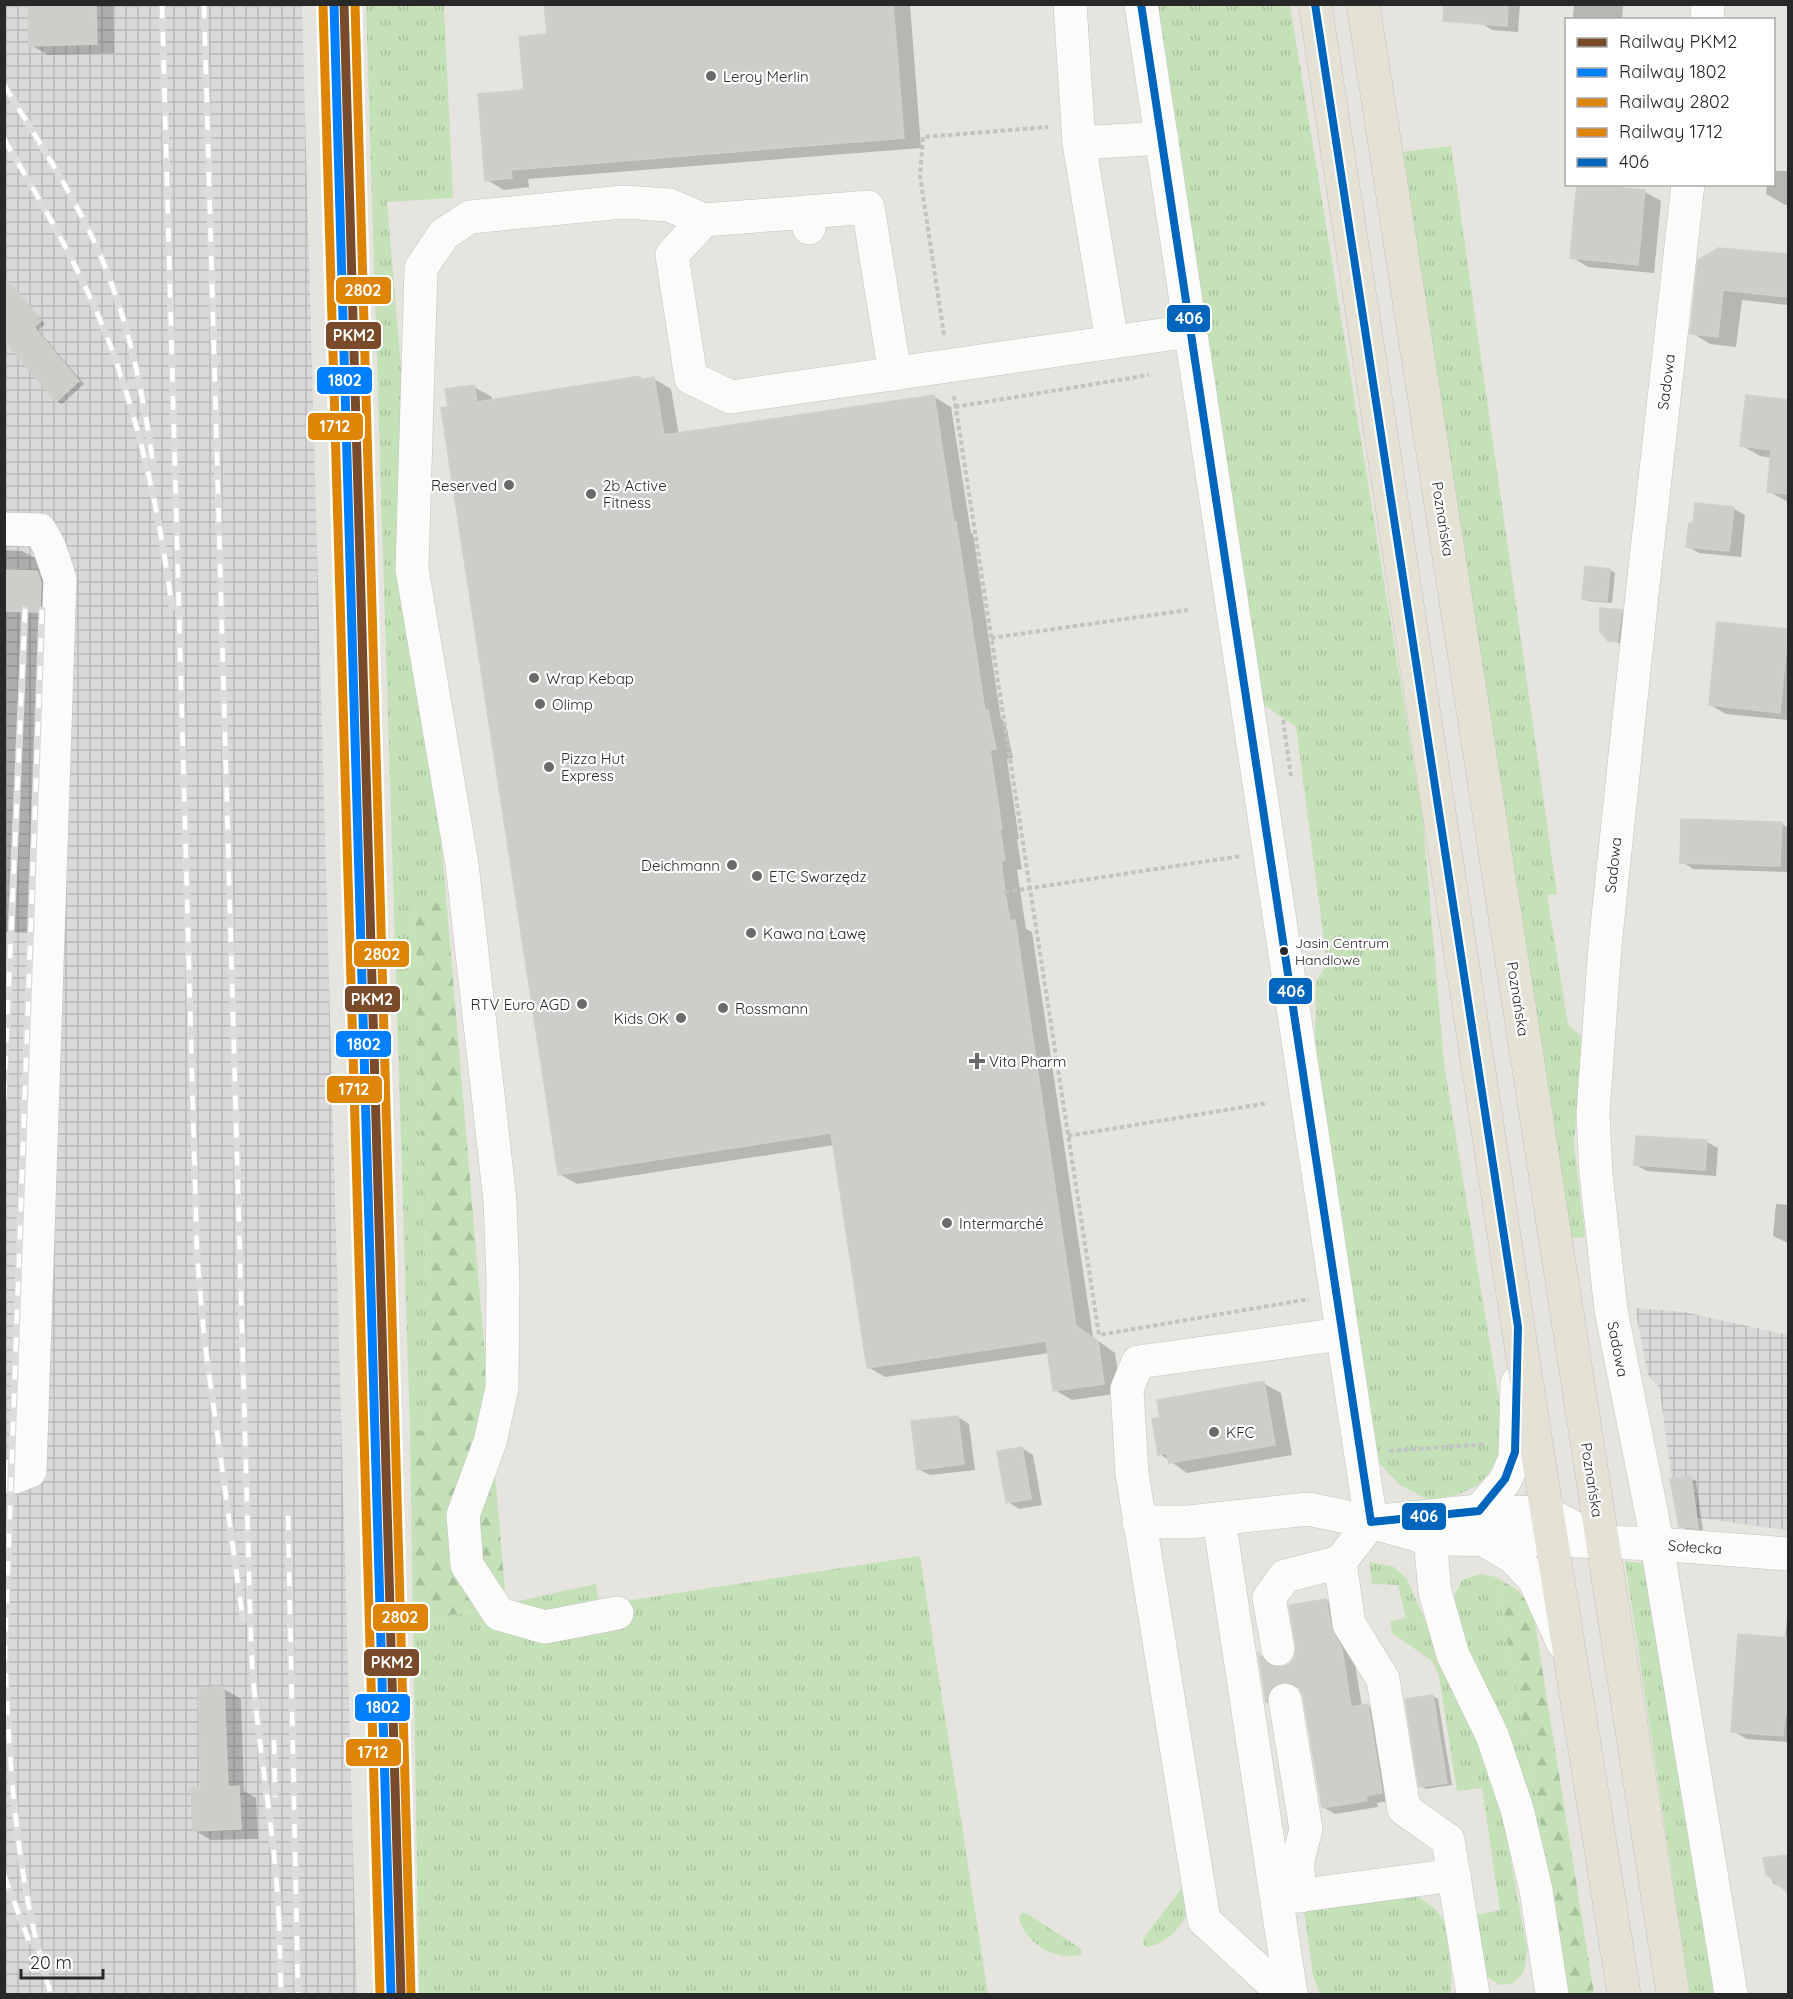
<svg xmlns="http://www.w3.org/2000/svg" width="1793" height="1999" viewBox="0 0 1793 1999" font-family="Quicksand,sans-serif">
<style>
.industrial{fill:url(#industrial-grid)}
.grass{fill:url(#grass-tufts)}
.forest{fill:url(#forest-firs)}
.shadow{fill:#0003}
.building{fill:#cfcdc9;stroke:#d1cfca;stroke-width:1.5}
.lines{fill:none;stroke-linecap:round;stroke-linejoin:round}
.minor-casing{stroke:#c4c3c3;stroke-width:34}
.major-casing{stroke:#c3c2c0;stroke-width:34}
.path{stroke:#c4c3c3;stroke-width:4;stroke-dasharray:4.5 3;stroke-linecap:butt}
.minor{stroke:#fbfbfa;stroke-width:33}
.major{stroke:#e4e2d4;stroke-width:33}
.rail-casing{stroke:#dddcdd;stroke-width:7}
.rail{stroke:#fff;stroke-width:4.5;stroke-dasharray:14;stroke-linecap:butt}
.bus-1-casing{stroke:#fff;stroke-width:12}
.bus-1{stroke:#0065bd;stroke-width:8}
.rail-1-casing{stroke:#fff;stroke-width:14}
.rail-2-casing{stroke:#fff;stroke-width:14}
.rail-3-casing{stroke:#fff;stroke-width:14}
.rail-4-casing{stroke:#fff;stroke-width:14}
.rail-1{stroke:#7a4b2a;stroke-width:9}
.rail-2{stroke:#0080ff;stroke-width:9}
.rail-3{stroke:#df8506;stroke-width:9}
.rail-4{stroke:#df8506;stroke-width:9}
.poi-dot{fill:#6a6a68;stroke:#fff;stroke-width:2}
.bus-dot{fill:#282828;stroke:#fff;stroke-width:2}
.labels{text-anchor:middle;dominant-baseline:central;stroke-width:4.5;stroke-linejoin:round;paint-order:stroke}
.bus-label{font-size:14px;fill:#282828;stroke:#fff;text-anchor:start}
.poi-label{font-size:15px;fill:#282828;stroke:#fff;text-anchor:start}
.street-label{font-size:15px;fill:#282828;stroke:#fff}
.line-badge{stroke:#fff;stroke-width:2}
.badge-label{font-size:16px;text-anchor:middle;font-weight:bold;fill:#fff}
</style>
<defs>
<pattern id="industrial-grid" width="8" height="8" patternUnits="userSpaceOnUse" patternTransform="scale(1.5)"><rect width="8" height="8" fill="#dbd8d9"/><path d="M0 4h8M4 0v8" fill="none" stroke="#bcb9ba"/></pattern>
<pattern id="grass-tufts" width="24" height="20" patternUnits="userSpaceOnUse" patternTransform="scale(1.5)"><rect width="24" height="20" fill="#c4e1b8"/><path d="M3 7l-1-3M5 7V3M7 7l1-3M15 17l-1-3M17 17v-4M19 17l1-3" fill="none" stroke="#a8c19e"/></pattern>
<pattern id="forest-firs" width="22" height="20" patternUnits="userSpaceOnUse" patternTransform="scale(1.5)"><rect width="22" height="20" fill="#c4e1b8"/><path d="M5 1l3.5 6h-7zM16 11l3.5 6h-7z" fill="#a8c19e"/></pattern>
</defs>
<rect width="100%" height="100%" fill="#e6e4de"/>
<g class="industrial">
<path d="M5 5H302L357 1994H5Z"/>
<path d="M1635 1308 1684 1312 1788 1335V1530L1677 1515 1659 1387 1648 1375Z"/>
</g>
<g class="grass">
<path d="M366 5H444L453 198 387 202 446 897 415 904 430 1429 410 1432Z"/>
<path d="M1151 5H1290L1423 820 1444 1064 1505 1435 1497 1464 1478 1485 1457 1495 1429 1500 1400 1485 1380 1464 1372 1433 1315 1043 1316 982 1327 963 1296 727 1264 705Z"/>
<path d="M1451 146 1557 894 1547 895 1568 1024 1583 1038 1574 1144 1585 1237 1571 1238 1401 152Z"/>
<path d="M920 1556 988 1994H419L413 1624 596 1584 599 1605Z"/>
<path d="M1625 1561 1650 1564 1720 1994H1690Z"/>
<path d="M1369 1562 1394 1567 1407 1579 1491 1771 1503 1817 1527 1949 1524 1972 1513 1983 1500 1985 1483 1974 1476 1915 1500 1910 1482 1788 1457 1791 1439 1676 1432 1661 1392 1633 1390 1621 1406 1618 1398 1585 1372 1584Z"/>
<path d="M1480 1574 1496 1577 1571 1994H1565L1455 1618 1453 1598 1462 1580Z"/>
<path d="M1186 1887C1187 1891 1190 1897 1190 1901 1188 1923 1166 1945 1146 1947L1143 1944V1939L1182 1888Z"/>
<path d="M1413 1894C1424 1900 1436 1908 1443 1919 1448 1926 1454 1987 1450 1994L1320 1993 1313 1976 1304 1910Z"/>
<path d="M1022 1913H1026L1080 1948 1082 1952 1080 1955C1055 1961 1024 1943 1019 1917Z"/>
</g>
<g class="forest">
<path d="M446 897 506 1603 413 1624 410 1432 430 1429 415 903Z"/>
<path d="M1496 1577 1519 1591 1533 1611 1594 1994H1571Z"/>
</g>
<g class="shadow">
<path d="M29 4H113L114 53 48 55 31 45Z"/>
<path d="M546 4H910L921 148 528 179 529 187 504 190 487 180 548 36Z"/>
<path d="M1482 4H1520L1518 32 1492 30 1481 23Z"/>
<path d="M1562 4H1623L1622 20H1577L1573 17 1574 6Z"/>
<path d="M1774 171H1788V205H1785L1766 194 1767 184H1774Z"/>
<path d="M1645 192 1661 201 1654 273 1588 267 1572 257Z"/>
<path d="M1718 249 1788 256V305L1742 300 1736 347 1710 344 1692 333Z"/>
<path d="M4 277 45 324 38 330 84 384 62 404 57 401 4 339Z"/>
<path d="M640 378 645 380 654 379 671 389 679 435 934 397 951 407 971 533 973 534 1001 719 1005 722 1013 758 1007 759 1019 839H1017L1022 869 1017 870 1022 903 1026 929 1032 932 1093 1337 1115 1353 1121 1393 1072 1400 1055 1390 1049 1353 885 1377 868 1367 834 1145 577 1184 559 1174 449 408 474 387 492 397V401Z"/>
<path d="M1747 397 1788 402V502L1768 491 1772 458 1760 456 1741 445Z"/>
<path d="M1734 509 1745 515 1741 557 1699 553 1687 546Z"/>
<path d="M4 550 22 551 45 564 32 933 4 932Z"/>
<path d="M1610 570 1615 573 1612 603 1588 601 1583 598Z"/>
<path d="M1621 611 1626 614 1622 644 1609 640Z"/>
<path d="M1787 631 1788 720 1726 714 1710 705Z"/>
<path d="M1781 823 1788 828V872L1693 869 1682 862Z"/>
<path d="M1707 1142 1718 1148 1716 1176 1647 1171 1636 1165Z"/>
<path d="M1776 1204 1788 1205V1243L1773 1236Z"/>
<path d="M1263 1383 1281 1393 1292 1455 1187 1473 1160 1454Z"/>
<path d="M958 1417 969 1424 975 1470 930 1475 918 1469Z"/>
<path d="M1022 1448 1033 1455 1042 1505 1019 1509 1008 1502Z"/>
<path d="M1690 1478 1696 1481 1703 1530 1686 1529 1680 1526Z"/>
<path d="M1326 1600 1339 1608 1354 1657 1362 1707 1368 1706 1380 1713 1394 1800 1377 1803 1378 1807 1335 1814 1323 1807 1305 1697 1301 1688H1295L1278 1708 1267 1702 1260 1655 1271 1661 1275 1668 1291 1665Z"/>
<path d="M1788 1609V1742L1747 1739 1733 1731 1785 1639Z"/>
<path d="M224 1689 241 1699 244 1791 256 1798 258 1839 211 1840 194 1830Z"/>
<path d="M1433 1696 1438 1699 1452 1785 1426 1789 1421 1786Z"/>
<path d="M1788 1856V1889H1785L1773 1883 1765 1859Z"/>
</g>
<g class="building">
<path d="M28 4H96L97 44 29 46Z"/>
<path d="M544 4H893L904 138 511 170 512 178 485 181 478 94 524 90 519 37 547 34Z"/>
<path d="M1444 4H1508L1507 26 1443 21Z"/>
<path d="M1577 184 1645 190 1638 265 1570 258Z"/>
<path d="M1718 248 1788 254V297L1723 290 1718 337 1690 334 1698 260Z"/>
<path d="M4 277 41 321 34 327 79 381 56 402 4 340Z"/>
<path d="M640 376 641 380 654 377 664 435 934 395 954 523 956 522 985 711 988 710 996 749 990 750 1002 829 1000 830 1005 860 1001 861 1005 892 1010 921 1015 920 1076 1326 1098 1341 1104 1384 1053 1391 1046 1341 867 1368 831 1133 558 1175 441 408 448 407 445 389 474 385 477 402Z"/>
<path d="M1746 395 1788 400V494L1767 492 1771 450 1740 446Z"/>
<path d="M1695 503 1734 507 1729 551 1686 547 1689 523H1693Z"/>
<path d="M1585 566 1610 569 1607 601 1582 599Z"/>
<path d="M4 570 37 571 41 582 40 612 4 611Z"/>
<path d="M1600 608 1622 610 1617 642 1608 641 1600 631Z"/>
<path d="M1717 622 1788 629 1780 713 1709 705Z"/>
<path d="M1681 819 1782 822 1780 866 1680 863Z"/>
<path d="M1636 1136 1707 1140 1705 1170 1634 1165Z"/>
<path d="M1264 1381 1275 1445 1169 1463 1167 1453 1158 1455 1152 1419 1160 1417 1157 1400Z"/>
<path d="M958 1416 964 1464 917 1470 911 1421Z"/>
<path d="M1022 1447 1031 1499 1006 1503 997 1451Z"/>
<path d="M1691 1476 1698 1528 1679 1527 1670 1479Z"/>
<path d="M1326 1599 1331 1627 1342 1649 1351 1707 1368 1704 1382 1793 1366 1796 1367 1801 1322 1808 1303 1696 1299 1688 1292 1683 1281 1682 1273 1686 1268 1693 1266 1703 1258 1652 1264 1661 1271 1666 1281 1667 1290 1664 1295 1656 1296 1646 1289 1605Z"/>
<path d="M1738 1634 1788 1638V1715H1785L1783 1736 1731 1732Z"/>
<path d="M224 1687 228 1787 239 1786 241 1829 193 1831 191 1788 201 1787 198 1688Z"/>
<path d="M1433 1695 1447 1783 1419 1787 1405 1699Z"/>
<path d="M1788 1855V1893L1766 1874 1763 1858Z"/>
</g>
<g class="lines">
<g class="minor-casing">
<g id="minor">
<path d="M1070 4 1079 143 1162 138"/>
<path d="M1141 4 1371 1522"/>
<path d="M1707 20 1708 4"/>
<path d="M1079 143 1112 342"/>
<path d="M1688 184 1642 595 1605 946 1593 1113 1596 1174 1611 1310 1652 1515 1731 1994"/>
<path d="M808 212 868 207 895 374"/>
<path d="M704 220 672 255 691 378 731 397 1190 331"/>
<path d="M4 529 40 530 49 546 60 579 30 1471 15 1477 4 1476"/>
<path d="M1479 1511 1505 1481 1515 1458 1517 1383"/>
<path d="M1219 1519 1291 1994"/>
<path d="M1139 1522H1189L1308 1509 1371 1522 1430 1539 1551 1540 1656 1544 1788 1554"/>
<path d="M1430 1539 1435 1592 1453 1655 1492 1735 1517 1809 1536 1890 1552 1994"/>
<path d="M1482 1539 1513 1557 1534 1579 1563 1643"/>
<path d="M617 1613 545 1627 499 1614 467 1565 463 1515 490 1442 502 1388 503 1281 500 1201 462 864 412 569 421 268 444 234 470 217 623 202 669 205 704 220 808 212 809 228"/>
<path d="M1278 1649 1269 1598 1285 1576 1340 1562"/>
<path d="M1285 1700 1306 1829 1297 1864 1301 1896"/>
<path d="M1281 1898 1454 1875"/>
<path d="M1284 1994 1204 1920 1132 1473 1127 1389 1138 1362 1342 1334"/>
<path d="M1473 1994 1448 1840 1404 1809 1383 1679 1349 1624 1340 1562 1371 1522 1479 1511 1547 1513 1602 1543"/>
</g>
</g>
<g class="major-casing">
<g id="major">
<path d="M1315 4 1532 1418 1624 1994"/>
<path d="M1363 4 1673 1994"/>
</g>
</g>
<g class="path">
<path d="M944 335 920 176 923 137 1048 127"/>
<path d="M954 396 1099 1335 1309 1299"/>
<path d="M955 407 1149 375"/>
<path d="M991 638 1188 610"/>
<path d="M1283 720 1291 776"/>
<path d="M1005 892 1241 856"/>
<path d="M1068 1136 1268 1103"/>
<path d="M1389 1451 1486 1444"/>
</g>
<use href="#minor" class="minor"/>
<use href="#major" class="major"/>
<g class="rail-casing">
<g id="rail">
<path d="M162 4 197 1254 204 1337 243 1620"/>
<path d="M204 4 251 1644C255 1738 276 1830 279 1924"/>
<path d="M4 85C41 145 85 212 109 277 132 337 144 400 153 463"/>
<path d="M4 139C49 215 94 292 121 376 146 451 162 530 172 607"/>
<path d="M42 610 5 1650C9 1766 16 1884 51 1994"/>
<path d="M4 1098 25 609"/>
<path d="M288 1516 298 1994"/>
<path d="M274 1740 275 1797"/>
<path d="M4 1875 29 1941"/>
<path d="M279 1917 281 1994"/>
</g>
</g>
<use href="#rail" class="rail"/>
<g class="bus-1-casing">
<path id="bus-1" d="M1141 4 1371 1522 1479 1511 1505 1479 1515 1452 1518 1327 1315 4"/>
</g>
<use href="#bus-1" class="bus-1"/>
<g class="rail-1-casing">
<path id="rail-1" d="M344 4 401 1994"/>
</g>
<g class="rail-2-casing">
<path id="rail-2" d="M334 4 391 1994"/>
</g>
<g class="rail-3-casing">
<path id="rail-3" d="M355 4 411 1994"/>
</g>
<g class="rail-4-casing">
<path id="rail-4" d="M323 5 380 1994"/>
</g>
<use href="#rail-1" class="rail-1"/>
<use href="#rail-2" class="rail-2"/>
<use href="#rail-3" class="rail-3"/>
<use href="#rail-4" class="rail-4"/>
</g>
<g class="poi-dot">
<circle cx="711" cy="76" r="6"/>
<circle cx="509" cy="485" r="6"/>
<circle cx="591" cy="494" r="6"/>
<circle cx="534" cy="678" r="6"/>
<circle cx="540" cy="704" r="6"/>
<circle cx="549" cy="767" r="6"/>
<circle cx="732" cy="865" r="6"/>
<circle cx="757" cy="876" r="6"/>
<circle cx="751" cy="933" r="6"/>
<circle cx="582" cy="1004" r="6"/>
<circle cx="723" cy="1008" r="6"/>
<circle cx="681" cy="1018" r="6"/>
<path d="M974 1052h6v6h6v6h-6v6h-6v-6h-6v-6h6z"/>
<circle cx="947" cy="1223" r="6"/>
<circle cx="1214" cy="1432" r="6"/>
</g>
<circle class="bus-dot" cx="1284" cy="951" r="5"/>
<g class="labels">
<g class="bus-label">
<text x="1295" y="943">Jasin Centrum<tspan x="1295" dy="17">Handlowe</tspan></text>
</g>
<g class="poi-label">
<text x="723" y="76">Leroy Merlin</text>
<text x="497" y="485" text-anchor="end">Reserved</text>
<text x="603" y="485">2b Active<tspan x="603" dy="17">Fitness</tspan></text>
<text x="546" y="678">Wrap Kebap</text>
<text x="552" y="704">Olimp</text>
<text x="561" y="758">Pizza Hut<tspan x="561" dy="17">Express</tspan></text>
<text x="720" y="865" text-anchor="end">Deichmann</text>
<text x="769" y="876">ETC Swarzędz</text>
<text x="763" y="933">Kawa na Ławę</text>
<text x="570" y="1004" text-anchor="end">RTV Euro AGD</text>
<text x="735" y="1008">Rossmann</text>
<text x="669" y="1018" text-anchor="end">Kids OK</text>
<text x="989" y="1061">Vita Pharm</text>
<text x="959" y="1223">Intermarché</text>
<text x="1226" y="1432">KFC</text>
</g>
<g class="street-label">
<text transform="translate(1666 382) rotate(-83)">Sadowa</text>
<text transform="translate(1443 519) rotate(81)">Poznańska</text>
<text transform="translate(1613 865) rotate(-84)">Sadowa</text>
<text transform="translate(1518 999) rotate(81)">Poznańska</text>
<text transform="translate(1618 1349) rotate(79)">Sadowa</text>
<text transform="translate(1592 1480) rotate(81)">Poznańska</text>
<text transform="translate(1695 1547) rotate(4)">Sołecka</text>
</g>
</g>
<g class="line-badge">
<rect x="335" y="276" width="57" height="29" rx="6" fill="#df8506"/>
<rect x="1166" y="304" width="45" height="29" rx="6" fill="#0065bd"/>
<rect x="325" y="321" width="57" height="29" rx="6" fill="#7a4b2a"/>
<rect x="316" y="366" width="57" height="29" rx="6" fill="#0080ff"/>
<rect x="307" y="412" width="57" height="29" rx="6" fill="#df8506"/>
<rect x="353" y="940" width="57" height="28" rx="6" fill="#df8506"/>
<rect x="1268" y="977" width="45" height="28" rx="6" fill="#0065bd"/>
<rect x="344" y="985" width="57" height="28" rx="6" fill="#7a4b2a"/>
<rect x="335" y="1030" width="57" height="28" rx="6" fill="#0080ff"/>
<rect x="326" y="1075" width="57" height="29" rx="6" fill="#df8506"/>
<rect x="1401" y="1502" width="46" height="29" rx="6" fill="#0065bd"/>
<rect x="372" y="1603" width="57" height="29" rx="6" fill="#df8506"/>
<rect x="363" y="1648" width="57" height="29" rx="6" fill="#7a4b2a"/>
<rect x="354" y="1693" width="57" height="29" rx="6" fill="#0080ff"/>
<rect x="345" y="1738" width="57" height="29" rx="6" fill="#df8506"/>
</g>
<g class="badge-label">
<text x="363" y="296">2802</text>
<text x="1189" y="324">406</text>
<text x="354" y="341">PKM2</text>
<text x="345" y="386">1802</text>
<text x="335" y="432">1712</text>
<text x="382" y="960">2802</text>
<text x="1291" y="997">406</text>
<text x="372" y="1005">PKM2</text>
<text x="364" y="1050">1802</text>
<text x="354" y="1095">1712</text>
<text x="1424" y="1522">406</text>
<text x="400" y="1623">2802</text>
<text x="392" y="1668">PKM2</text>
<text x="383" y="1713">1802</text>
<text x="373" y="1758">1712</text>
</g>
<rect width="1793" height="1999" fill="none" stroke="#282828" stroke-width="12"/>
<rect x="1565" y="18" width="210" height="168" fill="#ffffff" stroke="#a9a9a9" stroke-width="1.5"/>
<rect x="1577" y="38" width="30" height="9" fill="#7a4b2a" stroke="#a9a9a9" stroke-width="1.5"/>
<text x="1619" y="48" font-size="18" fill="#282828">Railway PKM2</text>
<rect x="1577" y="68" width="30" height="9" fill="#0080ff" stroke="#a9a9a9" stroke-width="1.5"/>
<text x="1619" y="78" font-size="18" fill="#282828">Railway 1802</text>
<rect x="1577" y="98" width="30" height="9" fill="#df8506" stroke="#a9a9a9" stroke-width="1.5"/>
<text x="1619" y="108" font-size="18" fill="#282828">Railway 2802</text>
<rect x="1577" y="128" width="30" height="9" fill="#df8506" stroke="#a9a9a9" stroke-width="1.5"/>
<text x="1619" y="138" font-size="18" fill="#282828">Railway 1712</text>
<rect x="1577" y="158" width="30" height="9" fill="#0065bd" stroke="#a9a9a9" stroke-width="1.5"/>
<text x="1619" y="168" font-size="18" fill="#282828">406</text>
<path d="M21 1969v9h82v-9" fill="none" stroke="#282828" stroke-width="3"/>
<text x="30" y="1969" font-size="18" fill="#282828" stroke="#ffffff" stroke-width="4.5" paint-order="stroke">20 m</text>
</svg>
